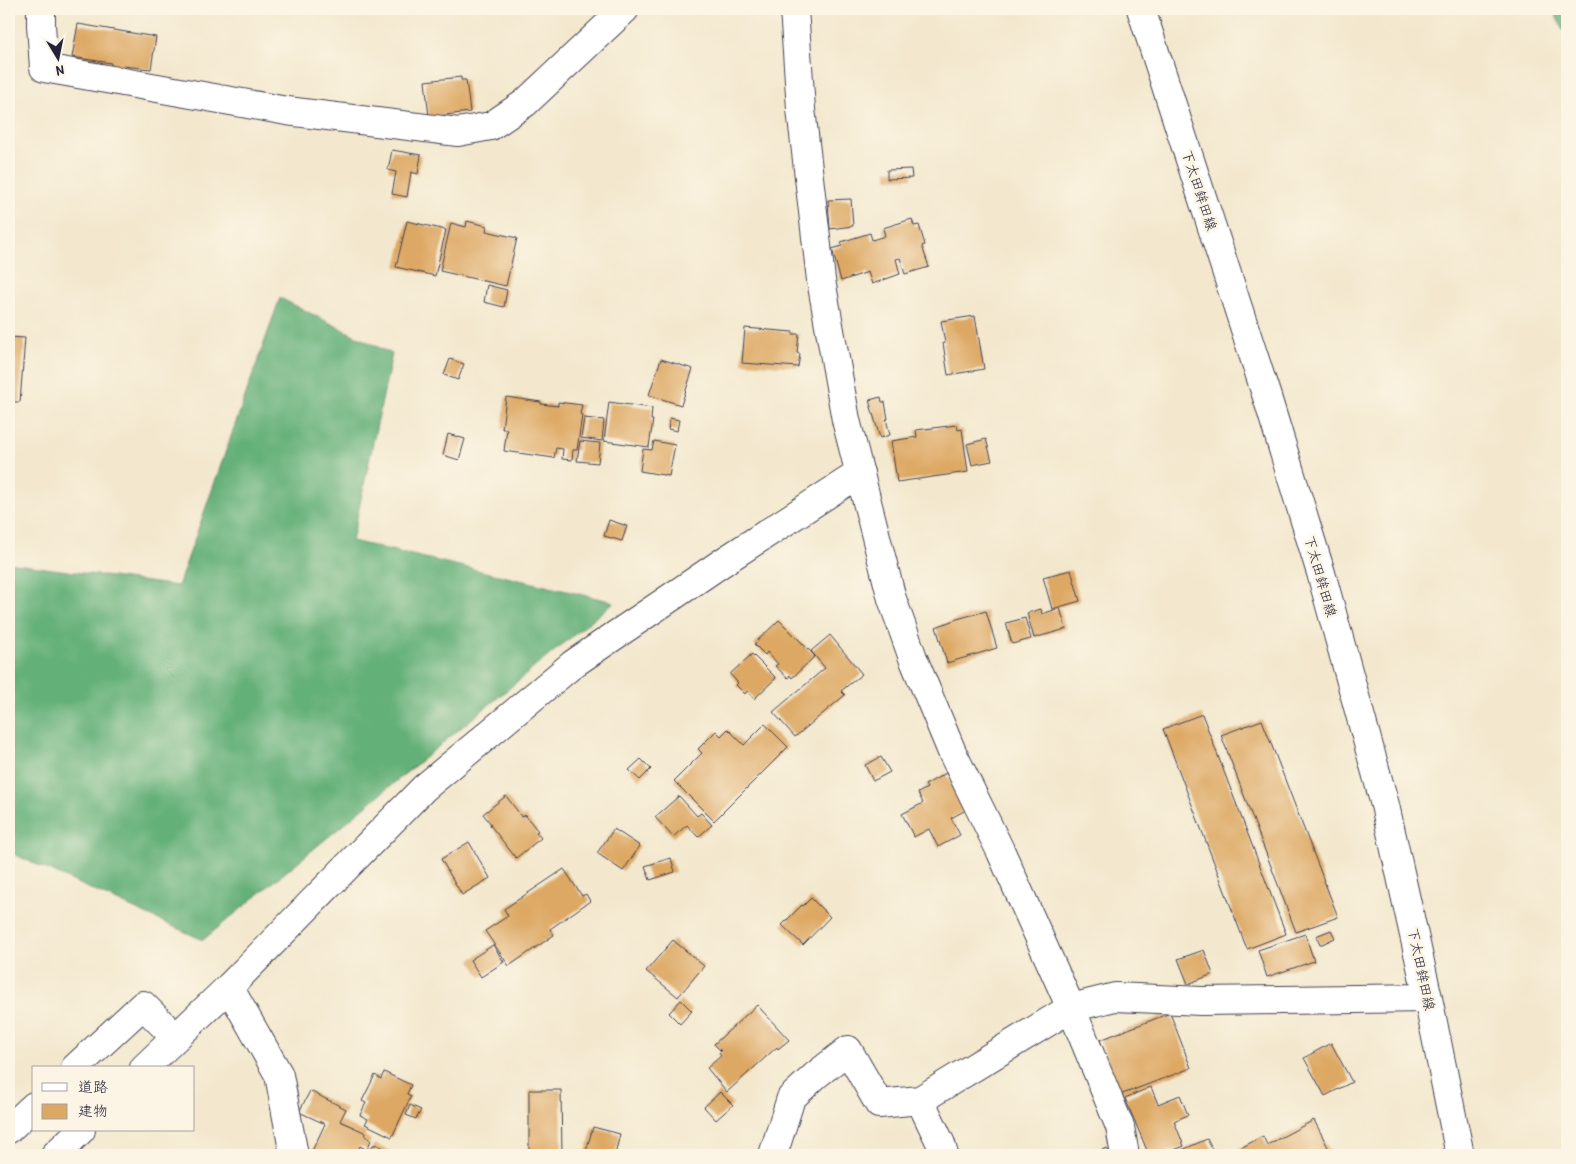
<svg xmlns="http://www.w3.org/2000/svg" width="1576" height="1164" viewBox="0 0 1576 1164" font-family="'Patrick Hand','Klee One',sans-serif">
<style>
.forest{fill:#63b078;stroke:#42695a}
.building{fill:#dda864}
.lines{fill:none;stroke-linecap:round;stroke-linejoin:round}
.minor-casing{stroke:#414051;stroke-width:30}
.major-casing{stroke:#414051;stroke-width:30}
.minor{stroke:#fff;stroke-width:28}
.major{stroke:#fff;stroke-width:28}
.labels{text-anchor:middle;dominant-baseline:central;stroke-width:5;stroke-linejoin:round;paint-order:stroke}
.street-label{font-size:14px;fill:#22223b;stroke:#fcf5e5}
</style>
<rect width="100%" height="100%" fill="#fcf5e5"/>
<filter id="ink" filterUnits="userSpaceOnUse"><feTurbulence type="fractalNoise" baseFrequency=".02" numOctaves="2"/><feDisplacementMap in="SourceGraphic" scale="10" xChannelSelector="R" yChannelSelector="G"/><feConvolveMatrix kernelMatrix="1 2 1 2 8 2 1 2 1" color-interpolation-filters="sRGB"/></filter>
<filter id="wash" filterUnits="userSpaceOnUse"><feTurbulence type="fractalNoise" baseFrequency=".0096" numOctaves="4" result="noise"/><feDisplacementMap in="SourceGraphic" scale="20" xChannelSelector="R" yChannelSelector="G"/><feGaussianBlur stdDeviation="1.12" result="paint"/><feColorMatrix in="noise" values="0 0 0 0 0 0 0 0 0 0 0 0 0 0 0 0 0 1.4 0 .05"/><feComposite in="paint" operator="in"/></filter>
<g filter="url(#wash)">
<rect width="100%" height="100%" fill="#f3e8ce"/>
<g class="forest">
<path d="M1552 9H1567V37Z"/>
<path d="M280 298 392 354 352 541 614 602 203 940 9 852V563L178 586Z"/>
</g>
<g id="blocks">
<g class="building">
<path d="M78 24 156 37 151 69 123 66 122 69 111 68V63L72 57Z"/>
<path d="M9 77 12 78 11 100H9Z"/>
<path d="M461 77V80H466L470 112 429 117 425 81Z"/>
<path d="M392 150 421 155 418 174 411 172 407 197 392 194 396 172 388 170Z"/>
<path d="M911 169 912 178 887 179V170Z"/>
<path d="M851 199 853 226 830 229 828 200Z"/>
<path d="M912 219 914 226 919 225 925 245 922 246 929 267 905 274 900 258 896 259 900 274 872 284 868 272 841 281 832 249 842 246 841 242 870 233 872 240 885 236 883 228Z"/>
<path d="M407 221 446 230 435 276 396 267Z"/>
<path d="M467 221 487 226 486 231 517 238 506 286 440 271 451 223 466 227Z"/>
<path d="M487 285 507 290 504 307 484 302Z"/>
<path d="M975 316 984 369 948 375 943 343H945L941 321Z"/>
<path d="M745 328 793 332V334H799L797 353 800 354 798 367 742 363Z"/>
<path d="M9 337 25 338 20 402H9Z"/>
<path d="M450 359 464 364 458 380 444 375Z"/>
<path d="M661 359 693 369 681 405 649 395Z"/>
<path d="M506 397 541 402V404L558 406V402L582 405 580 414 582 415 577 450H573L572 460 562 459 563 449 556 448 554 458 504 451 507 429H502Z"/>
<path d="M881 397 882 402H885L888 419H886L890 435 880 438 869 400Z"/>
<path d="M609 402 652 408 651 420H653L649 447 604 441Z"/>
<path d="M584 418 604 420 602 441 581 438Z"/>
<path d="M670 418 679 420 677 431 668 429Z"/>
<path d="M957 425 958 430 962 429 968 472 897 482 891 441 917 437 916 430Z"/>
<path d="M448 434 465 439 459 460 443 455Z"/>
<path d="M986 439 992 461 972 465 967 444Z"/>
<path d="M580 441 600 443 598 463 577 461Z"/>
<path d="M654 441 675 445 669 476 640 471 643 449 652 450Z"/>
<path d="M609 520 627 526 622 541 604 536Z"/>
<path d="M1071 570 1080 601 1052 609 1043 577Z"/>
<path d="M1060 608 1066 629 1034 638 1027 613 1041 609 1042 614Z"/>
<path d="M986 611 997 648 947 663 936 627 957 619Z"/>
<path d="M1025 618 1031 639 1012 644 1006 623Z"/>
<path d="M779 620 815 656 792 678 790 675 788 678 775 666 778 664 767 652 765 655 754 644Z"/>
<path d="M830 635 862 674 841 691 845 695 795 737 773 712 825 668 811 651Z"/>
<path d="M752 654 776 678 754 699 747 691 745 694 736 685 738 683 730 674Z"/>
<path d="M1202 714 1286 934 1247 949 1163 729Z"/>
<path d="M1262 720 1338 917 1296 932 1221 735Z"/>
<path d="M765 724 788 747 714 821 674 781 702 753 698 749 716 731 721 736 728 729 744 745Z"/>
<path d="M881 757 890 772 873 781 865 765Z"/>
<path d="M641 759 651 769 640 780 629 770Z"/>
<path d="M946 773 966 810 951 818 960 835 938 847 929 829 914 837 902 814 923 803 918 793 927 788 925 785Z"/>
<path d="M506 796 522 817 525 815 538 831 536 832 541 838 516 858 490 825 491 824 483 814Z"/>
<path d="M679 796 697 816 701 813 712 825 698 837 687 825 673 837 655 817Z"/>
<path d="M614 829 640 846 623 871 597 853Z"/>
<path d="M469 842 490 878 462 895 441 859Z"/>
<path d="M671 858 675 872 650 880 645 866Z"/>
<path d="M564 869 582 896 586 894 590 901 550 929 554 935 509 966 485 931 508 916 504 909Z"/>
<path d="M811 898 830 917 803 945 782 925 802 905 803 906Z"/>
<path d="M1331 930 1335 938 1320 945 1316 936Z"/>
<path d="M1305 934 1314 961 1267 977 1258 950Z"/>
<path d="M673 940 704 966 678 997 646 971Z"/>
<path d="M493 945 504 962 481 977 470 960Z"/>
<path d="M1204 950 1213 974 1188 984 1178 959Z"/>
<path d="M681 1000 692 1011 680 1024 669 1013Z"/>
<path d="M757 1005 789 1040 778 1049 777 1047 727 1092 707 1068 721 1056 719 1053 721 1051 714 1044Z"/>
<path d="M1170 1013 1191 1068 1120 1095 1100 1040Z"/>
<path d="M1331 1043 1352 1082 1325 1096 1304 1058Z"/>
<path d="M384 1072 411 1085 407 1094 411 1096 392 1137 365 1124 368 1119 360 1115 366 1103 362 1101 375 1075 381 1079Z"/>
<path d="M1151 1087 1158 1104 1180 1095 1188 1115 1174 1121 1184 1146 1162 1155H1149L1125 1098Z"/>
<path d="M529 1090H561L562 1155H529Z"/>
<path d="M310 1091 346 1109 340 1121 366 1133 365 1136 371 1140 367 1150 360 1146 356 1155H310L325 1124 299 1112Z"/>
<path d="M720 1092 733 1105 716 1120 704 1107Z"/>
<path d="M410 1105 421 1110 416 1119 406 1115Z"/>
<path d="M1314 1120 1332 1155H1239L1237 1150 1263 1136 1267 1145Z"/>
<path d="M593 1127 620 1134 615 1155H585Z"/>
<path d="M1207 1139 1215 1155H1171Z"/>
<path d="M375 1144 399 1155H368L373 1145H375Z"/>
<path d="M1107 1148 1110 1155H1082L1093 1151 1094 1153Z"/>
</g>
</g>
</g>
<g filter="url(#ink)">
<use href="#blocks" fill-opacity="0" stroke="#414051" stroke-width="1"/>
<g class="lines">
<g class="minor-casing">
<g id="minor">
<path d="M41 9V25L44 68 287 111 458 132 491 126 525 103 625 9"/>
<path d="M794 9 801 109 821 280 846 420 892 599 913 658 952 752 1001 852 1071 1008 1120 1127 1125 1155"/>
<path d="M229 987 279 1075 294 1155"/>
<path d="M75 1068 143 1005 175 1037"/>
<path d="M144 1068 229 987 424 788 573 664 726 560 860 473"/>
<path d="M920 1100 941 1144 944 1155"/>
<path d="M9 1129 34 1106"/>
<path d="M55 1155 81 1130"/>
<path d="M773 1155 791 1098 816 1075 848 1050 879 1104 920 1100 1071 1008 1115 997 1201 1001 1428 998"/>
</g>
</g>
<g class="major-casing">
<path id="major" d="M1141 9 1267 397 1321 573 1385 805 1428 998 1460 1155"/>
</g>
<use href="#minor" class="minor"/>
<use href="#major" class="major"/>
</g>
</g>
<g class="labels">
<g class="street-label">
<text transform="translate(1200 190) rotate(72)">下太田鉾田線</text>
<text transform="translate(1321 576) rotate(74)">下太田鉾田線</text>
<text transform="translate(1422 969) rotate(78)">下太田鉾田線</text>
</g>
</g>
<rect width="1576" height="1164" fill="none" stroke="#fcf5e5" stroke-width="30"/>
<rect x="32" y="1066" width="162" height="65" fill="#fcf5e5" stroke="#a5a1a1"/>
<rect x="42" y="1083" width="25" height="8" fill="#ffffff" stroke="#a5a1a1"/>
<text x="78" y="1092" font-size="15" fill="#22223b">道路</text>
<rect x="42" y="1104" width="25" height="15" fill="#dda864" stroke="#a5a1a1"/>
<text x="78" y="1116" font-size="15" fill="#22223b">建物</text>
<g transform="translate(58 58) rotate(170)" stroke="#fcf5e5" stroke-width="4" paint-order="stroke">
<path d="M0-4L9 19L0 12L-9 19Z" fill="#22223b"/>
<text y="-8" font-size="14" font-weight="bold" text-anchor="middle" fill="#22223b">N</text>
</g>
</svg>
